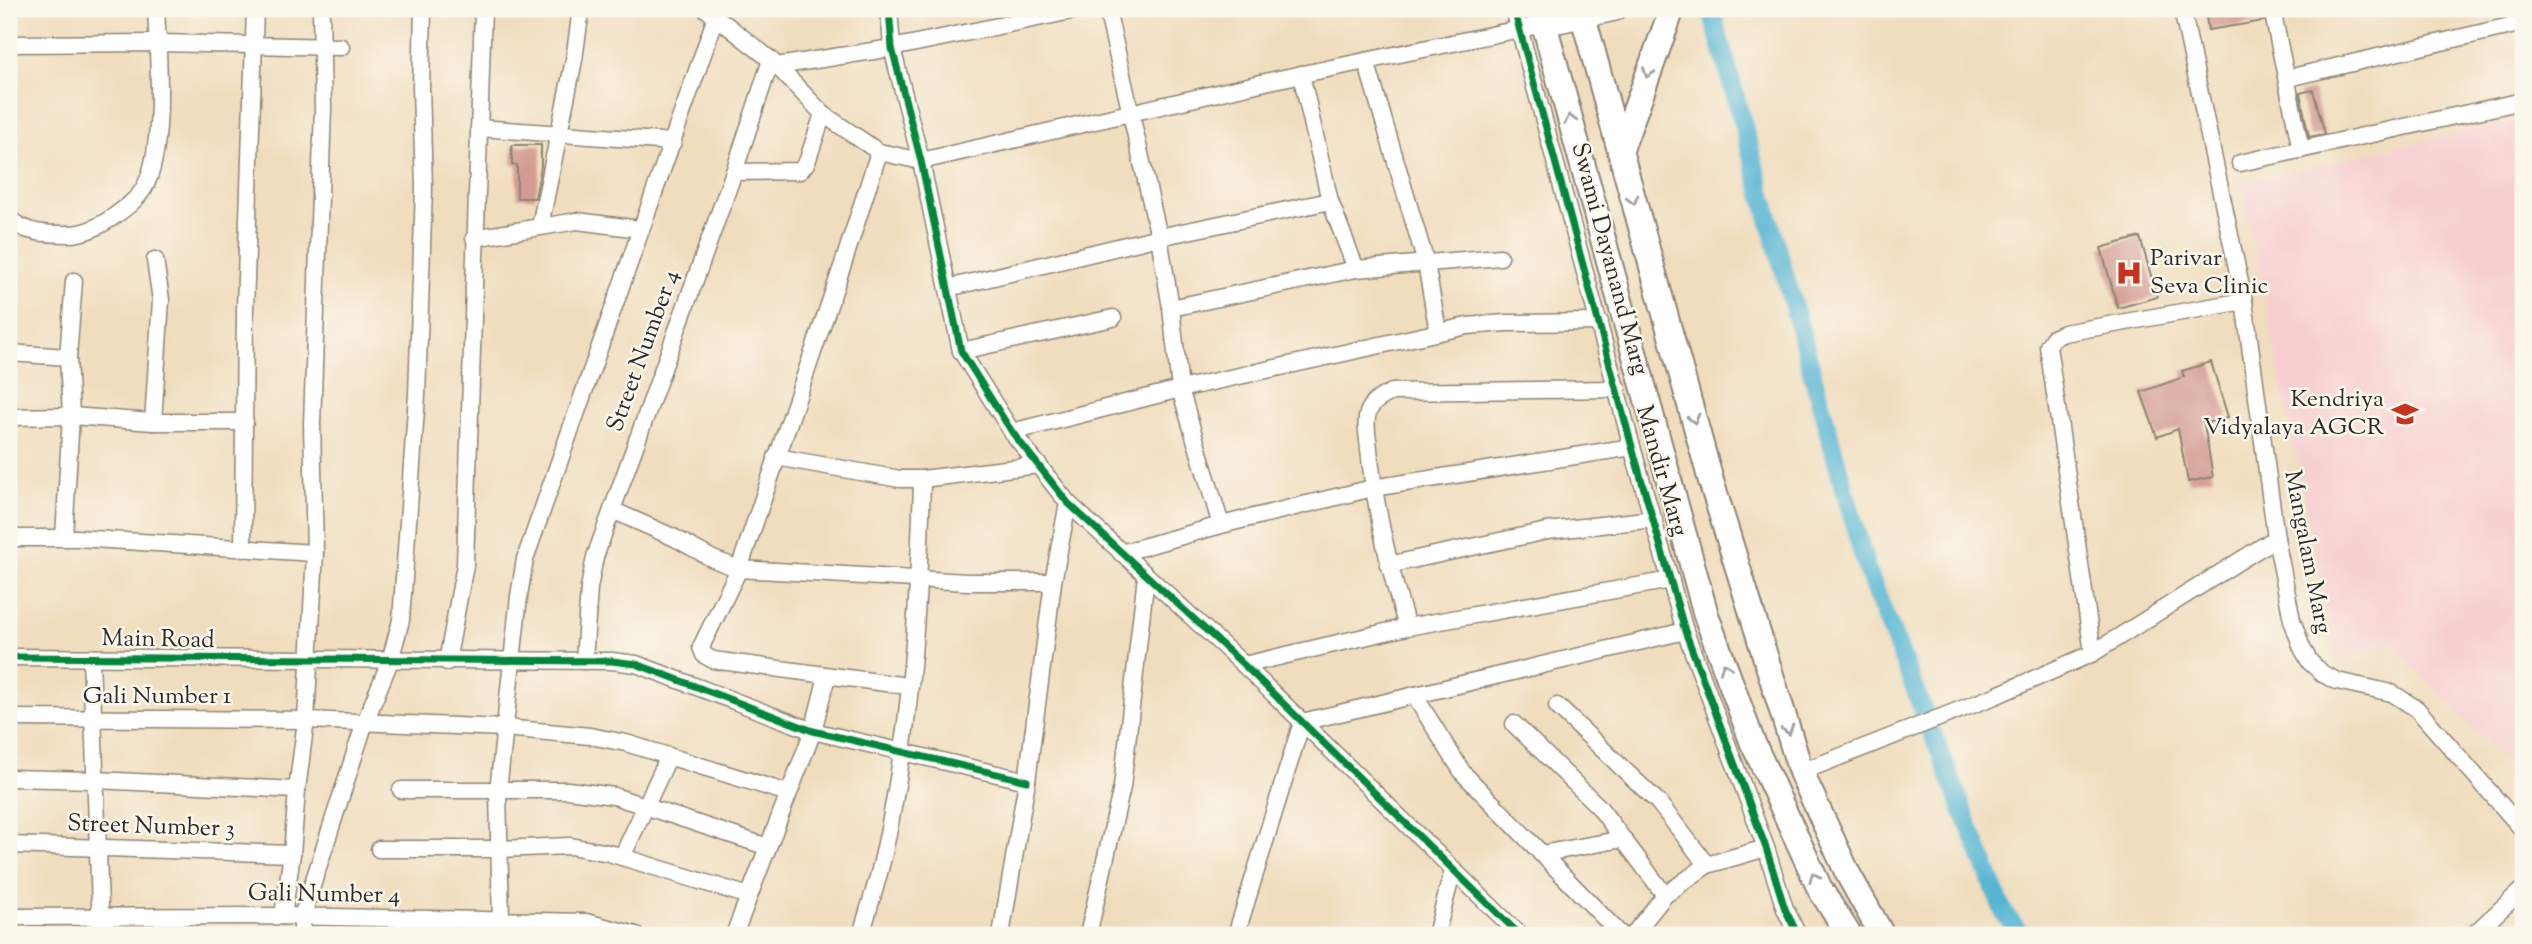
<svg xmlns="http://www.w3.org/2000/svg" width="2532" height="944" viewBox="0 0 2532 944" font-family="'Sorts Mill Goudy',serif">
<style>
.built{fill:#f7cfd0}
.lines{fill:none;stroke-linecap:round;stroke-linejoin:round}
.canal{stroke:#54b5d3;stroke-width:19}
.building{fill:#d39b92}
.minor-casing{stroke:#8e8474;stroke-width:19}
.secondary-casing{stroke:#8e8474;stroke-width:26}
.primary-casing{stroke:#8e8474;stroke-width:28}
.minor{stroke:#fff;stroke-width:16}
.secondary{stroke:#fff;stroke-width:23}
.primary{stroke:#fff;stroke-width:24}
.cycleway-casing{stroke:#fbf7ec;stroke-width:11}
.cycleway{stroke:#00873e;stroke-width:7}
.oneway{stroke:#a0a0a0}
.labels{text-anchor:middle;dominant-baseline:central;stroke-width:5;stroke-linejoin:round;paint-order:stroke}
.street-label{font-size:24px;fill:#2b2b2b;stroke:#fbf7ec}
.poi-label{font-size:24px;fill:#2b2b2b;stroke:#fbf7ec;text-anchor:start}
</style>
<rect width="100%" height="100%" fill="#fbf7ec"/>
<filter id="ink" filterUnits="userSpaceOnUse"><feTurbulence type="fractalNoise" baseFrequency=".0143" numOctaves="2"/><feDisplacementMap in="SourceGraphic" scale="14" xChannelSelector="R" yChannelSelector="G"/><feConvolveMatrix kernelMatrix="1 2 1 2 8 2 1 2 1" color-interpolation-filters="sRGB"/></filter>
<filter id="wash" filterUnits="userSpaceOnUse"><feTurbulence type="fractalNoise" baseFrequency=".00686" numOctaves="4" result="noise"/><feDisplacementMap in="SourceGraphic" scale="28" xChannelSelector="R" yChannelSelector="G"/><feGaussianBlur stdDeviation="1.57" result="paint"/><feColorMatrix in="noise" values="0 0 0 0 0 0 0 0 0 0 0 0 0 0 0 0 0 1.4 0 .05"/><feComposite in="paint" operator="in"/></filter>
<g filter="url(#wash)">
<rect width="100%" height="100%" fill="#f0ddbd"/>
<path class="built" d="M2523 118V746L2506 761 2392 644 2336 657 2241 183Z"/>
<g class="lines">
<path class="canal" d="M1711 9 1866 567 2004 913 2021 935"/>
</g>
<g id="blocks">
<g class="building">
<path d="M2205 9H2262L2264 21 2208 30Z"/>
<path d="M2313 90 2325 134 2309 137 2300 93Z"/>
<path d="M512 145H541V167L535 198H517V165H512Z"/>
<path d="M2140 237 2157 297 2118 308 2101 248Z"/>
<path d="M2211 362 2228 417 2204 424 2213 477 2188 482 2178 429 2157 437 2141 392 2184 377 2182 371Z"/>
</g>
</g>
</g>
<g filter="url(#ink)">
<use href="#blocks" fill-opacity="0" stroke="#8e8474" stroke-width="2"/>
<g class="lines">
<g class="minor-casing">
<g id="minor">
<path d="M706 9 771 60 823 114 879 152 921 161 1274 80 1544 24"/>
<path d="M889 9 892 48 921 161 961 351 1012 432 1068 503 1244 665 1520 935"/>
<path d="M1107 9 1159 237 1171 308 1180 389 1221 525"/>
<path d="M1514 9 1632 447 1685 631 1766 848 1785 909 1798 935"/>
<path d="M2182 9 2244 301 2276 538 2292 620 2302 648 2310 662 2323 674 2337 681 2392 693 2417 709 2523 830"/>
<path d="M2272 9 2301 150"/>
<path d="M9 44 158 43 341 47"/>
<path d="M1366 61 1426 263 1438 332"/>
<path d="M777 66 892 48 1081 9"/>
<path d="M1301 74 1330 201 1356 269"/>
<path d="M2288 78 2523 23"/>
<path d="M479 128 673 142"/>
<path d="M879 152 844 261 739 569 701 647 704 655 713 660 908 686"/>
<path d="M2240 163 2523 101"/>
<path d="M734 172 800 171 807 162 823 114"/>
<path d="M9 218C24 234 48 234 69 234 84 234 100 226 113 217 124 209 137 200 144 188 166 150 158 54 156 9"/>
<path d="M540 226 574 60 581 9"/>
<path d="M474 238 577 221 640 229"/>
<path d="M948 288 1159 237 1330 201"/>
<path d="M1171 308 1356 269 1500 257"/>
<path d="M961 351 1113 318"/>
<path d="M9 353 68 357"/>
<path d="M9 417 71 416 153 422H245"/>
<path d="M153 422 161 300 155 260"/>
<path d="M1012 432 1180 389 1467 326 1506 323 1600 322"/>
<path d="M776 457 900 479H922L1039 465"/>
<path d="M612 510 675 538 713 559 739 569 967 582H1053"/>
<path d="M9 538H77L315 553"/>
<path d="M64 538 71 416 68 357 74 281"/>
<path d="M243 549 245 309 255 9"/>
<path d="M1121 553 1221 525 1373 488 1632 447"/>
<path d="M1388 565 1547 531 1654 519"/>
<path d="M1407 627C1389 568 1375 510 1369 449 1368 436 1363 418 1371 407 1376 399 1384 396 1392 392L1618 389"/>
<path d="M2093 653 2048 346 2053 338 2064 333 2244 301"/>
<path d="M9 657 612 661 636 664 655 671 813 731 1027 781"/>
<path d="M91 658 101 935"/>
<path d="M584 661 589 588 595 557 734 172 771 60"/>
<path d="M447 662 465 565 483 9"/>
<path d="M1244 665 1407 627 1671 580"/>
<path d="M1414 695 1463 773 1621 935"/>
<path d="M1557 706 1658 802 1707 865"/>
<path d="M9 718 306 720 505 728 590 736 626 743 788 793"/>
<path d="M1514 724 1599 807 1665 895"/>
<path d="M1801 772 1995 696 2093 653 2276 538"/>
<path d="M9 778 96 780 297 790"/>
<path d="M401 790H568L614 796 768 847"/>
<path d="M9 845 292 854"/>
<path d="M379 849H499L570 846 609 853 749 896"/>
<path d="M1541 854 1623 839"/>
<path d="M622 857 669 756"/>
<path d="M283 916 292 854 297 790 306 720 315 553 312 424 323 109 321 9"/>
<path d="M9 917 283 916 586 922 636 935"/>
<path d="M501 921 498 791 519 596 525 559 716 17"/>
<path d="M302 935V917L365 722 390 661 401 620 417 395 424 188 421 87 423 9"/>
<path d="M734 935 813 731 827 676"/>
<path d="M861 935C869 907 879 878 885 848 911 728 919 602 922 479"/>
<path d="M1001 935 1027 781 1053 582 1068 503"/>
<path d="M1088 935 1122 787 1146 576"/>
<path d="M1236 935 1302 722 1685 631"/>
<path d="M1436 935 1453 870"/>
<path d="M1633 935 1665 895 1707 865 1766 848"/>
<path d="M2473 935 2523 889"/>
</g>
</g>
<g class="secondary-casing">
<path id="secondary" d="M1544 24 1615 9"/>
</g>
<g class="primary-casing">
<g id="primary">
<path d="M1540 9 1706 615 1752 741 1820 889 1849 935"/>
<path d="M1581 9 1711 481 1801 772 1848 874 1882 935"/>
<path d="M1620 152 1672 9"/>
</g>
</g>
<use href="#minor" class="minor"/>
<use href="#secondary" class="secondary"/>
<use href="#primary" class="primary"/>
<g class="cycleway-casing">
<g id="cycleway">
<path d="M889 9 892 48 921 161 961 351 1012 432 1068 503 1244 665 1520 935"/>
<path d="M1514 9 1632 447 1685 631 1766 848 1785 909 1798 935"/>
<path d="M9 657 612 661 636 664 655 671 813 731 1027 781"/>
</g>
</g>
<use href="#cycleway" class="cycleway"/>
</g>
<defs><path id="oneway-chevron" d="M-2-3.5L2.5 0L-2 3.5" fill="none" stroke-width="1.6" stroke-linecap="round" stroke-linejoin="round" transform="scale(1.75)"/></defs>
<g class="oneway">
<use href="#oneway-chevron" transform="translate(1648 73) rotate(110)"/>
<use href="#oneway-chevron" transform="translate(1570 119) rotate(-105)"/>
<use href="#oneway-chevron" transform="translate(1633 200) rotate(75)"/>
<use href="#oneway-chevron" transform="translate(1694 419) rotate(75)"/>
<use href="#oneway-chevron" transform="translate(1725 667) rotate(-110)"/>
<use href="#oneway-chevron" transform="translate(1788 730) rotate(73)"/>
<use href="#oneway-chevron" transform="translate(1814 877) rotate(-115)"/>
</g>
</g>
<defs>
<g id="hospital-bare" transform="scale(2.1)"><path d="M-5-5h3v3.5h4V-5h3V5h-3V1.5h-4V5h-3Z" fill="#c8321e" stroke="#fbf7ec" stroke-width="2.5" paint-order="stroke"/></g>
<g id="school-bare" transform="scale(2.1)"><path d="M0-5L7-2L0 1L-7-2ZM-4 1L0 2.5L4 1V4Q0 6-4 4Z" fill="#c8321e" stroke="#fbf7ec" stroke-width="2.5" paint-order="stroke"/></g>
</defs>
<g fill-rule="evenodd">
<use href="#hospital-bare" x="2129" y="273"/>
<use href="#school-bare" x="2405" y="414"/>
</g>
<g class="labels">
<g class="street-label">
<text transform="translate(1609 259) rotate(75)">Swami Dayanand Marg</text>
<text transform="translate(644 351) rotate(-70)">Street Number 4</text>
<text transform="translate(1661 471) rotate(74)">Mandir Marg</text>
<text transform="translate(2307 552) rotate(79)">Mangalam Marg</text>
<text transform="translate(158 640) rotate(1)">Main Road</text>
<text x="157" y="697">Gali Number 1</text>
<text transform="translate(151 827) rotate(2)">Street Number 3</text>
<text transform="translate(324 895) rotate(1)">Gali Number 4</text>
</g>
<g class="poi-label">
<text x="2150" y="259">Parivar<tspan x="2150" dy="28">Seva Clinic</tspan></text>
<text x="2384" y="400" text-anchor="end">Kendriya<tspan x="2384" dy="28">Vidyalaya AGCR</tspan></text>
</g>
</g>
<rect width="2532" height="944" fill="none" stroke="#fbf7ec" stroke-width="35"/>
</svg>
